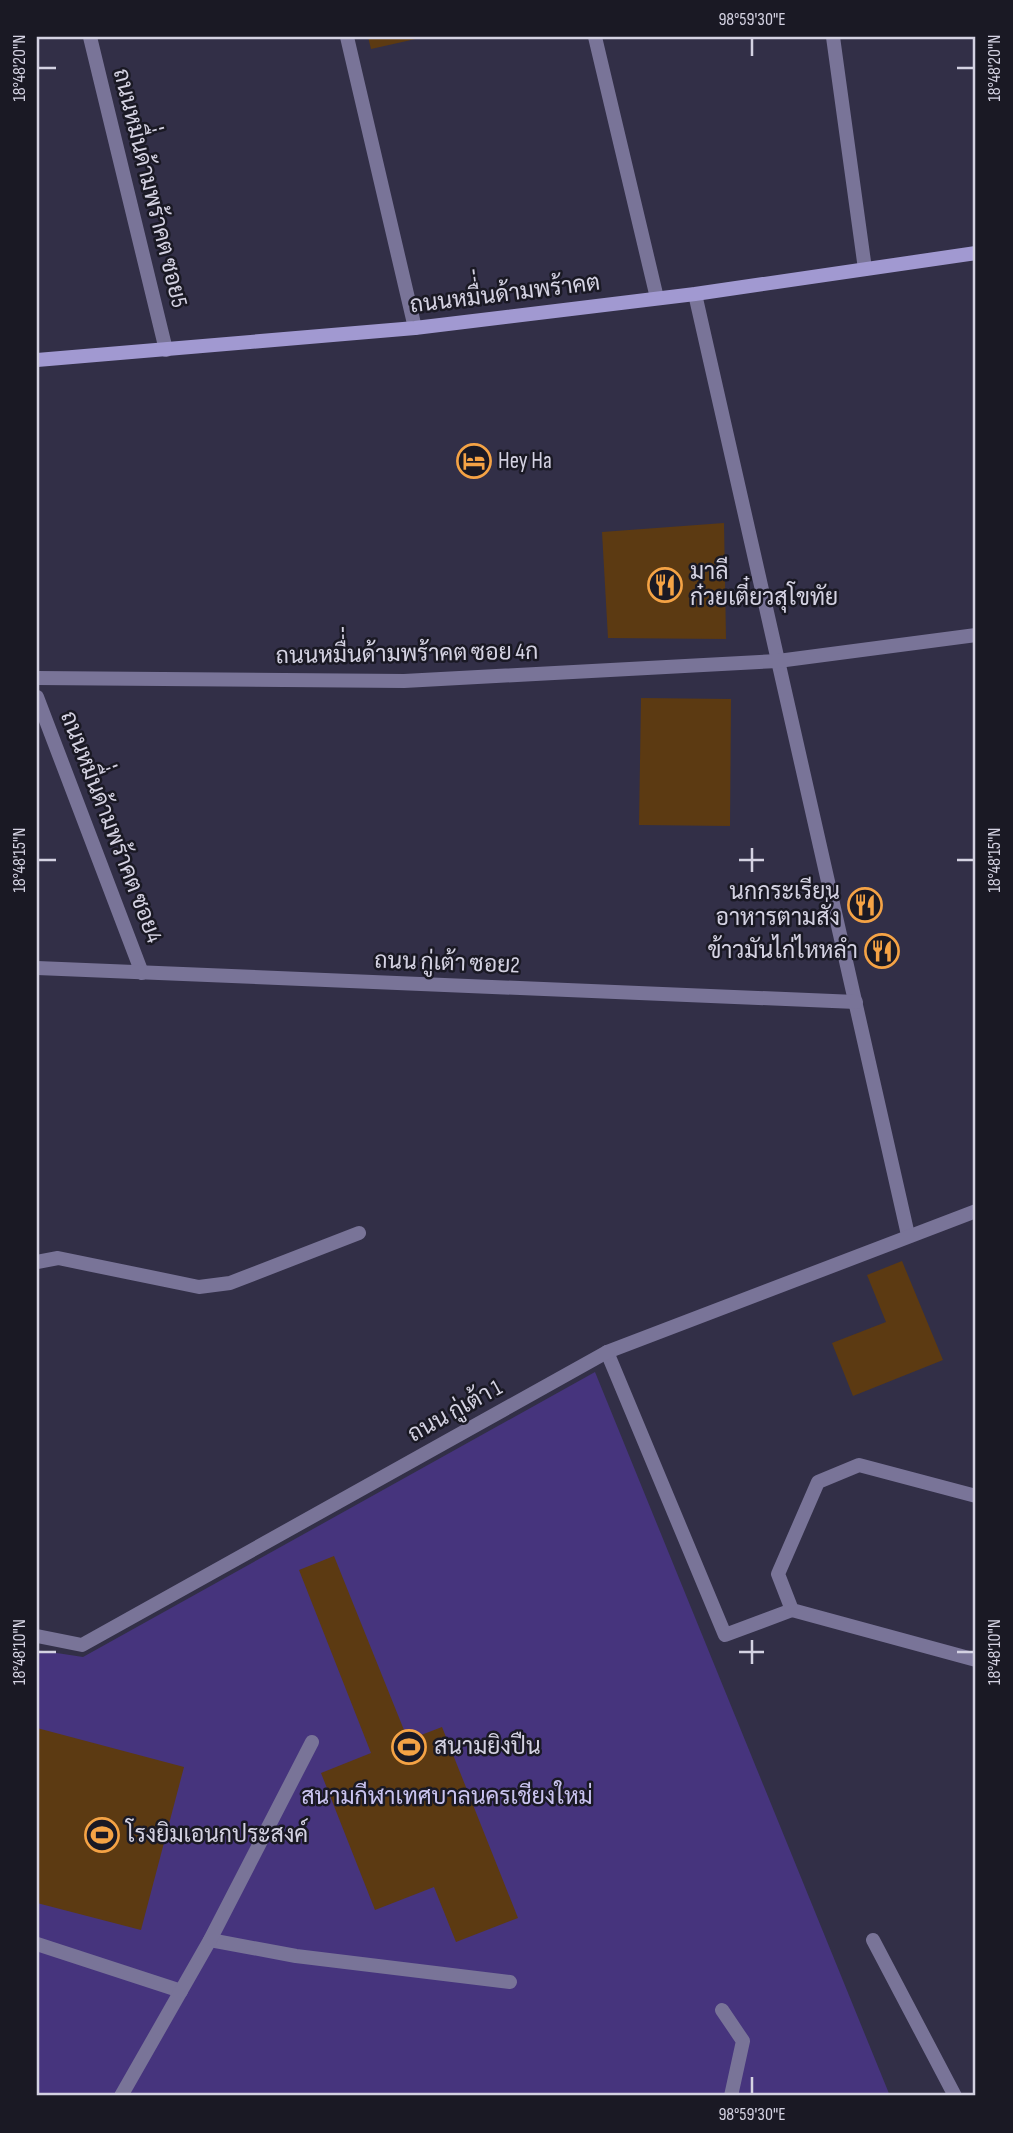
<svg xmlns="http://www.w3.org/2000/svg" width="1013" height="2133" viewBox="0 0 1013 2133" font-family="'Sofia Sans Condensed',Sarabun,sans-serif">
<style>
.green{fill:#46347d}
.building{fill:#5c3a12}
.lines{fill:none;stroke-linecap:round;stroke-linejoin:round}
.lane{stroke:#797498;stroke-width:14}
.street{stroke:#797498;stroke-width:14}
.secondary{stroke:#a199d1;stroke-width:14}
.ticks{fill:none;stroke:#d4d2e2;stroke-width:2.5}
.labels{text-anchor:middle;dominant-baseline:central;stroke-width:5;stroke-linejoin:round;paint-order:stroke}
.street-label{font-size:23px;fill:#d4d2e2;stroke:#1a1924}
.poi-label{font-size:23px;fill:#d4d2e2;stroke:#1a1924;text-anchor:start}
.park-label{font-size:23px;fill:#cac4f0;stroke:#1a1924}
.neatline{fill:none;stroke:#d4d2e2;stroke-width:2.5}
.ticks-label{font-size:18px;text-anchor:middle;fill:#d4d2e2}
</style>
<rect width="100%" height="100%" fill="#322f47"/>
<path class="green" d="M595 1372 890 2096H37V1650L83 1657Z"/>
<g class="building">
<path d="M368 37H420V38L371 49Z"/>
<path d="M724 523 726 639 608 638 602 532Z"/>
<path d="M641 698 731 699 730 826 639 825Z"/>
<path d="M902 1261 943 1360 853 1396 832 1343 886 1322 867 1275Z"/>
<path d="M334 1556 408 1740 442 1727 518 1918 456 1942 434 1887 375 1910 321 1773 371 1753 299 1570Z"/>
<path d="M37 1728 184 1767 141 1930 37 1903Z"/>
</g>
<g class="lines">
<g class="lane">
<path d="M210 1940 296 1956 510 1982"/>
<path d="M37 1944 181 1991"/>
<path d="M722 2010 743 2041 731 2096"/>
<path d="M121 2096 210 1940 312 1742"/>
</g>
<g class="street">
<path d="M90 37 166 350"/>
<path d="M347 37 415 328"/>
<path d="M595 37 657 298"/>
<path d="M833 37 865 269"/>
<path d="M695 294 908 1235"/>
<path d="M37 678 404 681 778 661 976 635"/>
<path d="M37 697 142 973"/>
<path d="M37 968 856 1002"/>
<path d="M37 1262 58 1258 199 1287 230 1283 359 1233"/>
<path d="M607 1352 725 1635 792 1610"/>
<path d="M976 1496 859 1465 818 1482 778 1574 792 1610 976 1660"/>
<path d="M37 1636 82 1645 607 1352 976 1211"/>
<path d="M873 1940 955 2096"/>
</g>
<path class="secondary" d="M37 360 415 328 695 294 976 253"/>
</g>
<path class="ticks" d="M752 38V56M38 68H56M957 68H974M752 848V872M38 860H56M739 860H764M957 860H974M752 1640V1664M38 1652H56M739 1652H764M957 1652H974M752 2077V2094"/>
<defs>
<g id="hotel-ring" transform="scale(1.75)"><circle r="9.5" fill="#1a1924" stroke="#f5a345" stroke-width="1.5"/><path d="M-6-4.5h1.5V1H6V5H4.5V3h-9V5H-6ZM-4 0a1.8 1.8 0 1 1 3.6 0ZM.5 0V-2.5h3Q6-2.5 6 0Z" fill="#f5a345"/></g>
<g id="restaurant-ring" transform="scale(1.75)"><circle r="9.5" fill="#1a1924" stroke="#f5a345" stroke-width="1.5"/><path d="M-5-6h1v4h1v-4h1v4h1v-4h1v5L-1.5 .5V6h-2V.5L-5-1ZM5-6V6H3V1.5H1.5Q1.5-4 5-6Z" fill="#f5a345"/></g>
<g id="stadium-ring" transform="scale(1.75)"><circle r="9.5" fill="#1a1924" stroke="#f5a345" stroke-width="1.5"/><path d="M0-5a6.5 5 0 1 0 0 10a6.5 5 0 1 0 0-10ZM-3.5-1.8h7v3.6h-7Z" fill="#f5a345"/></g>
</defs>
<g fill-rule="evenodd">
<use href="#hotel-ring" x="474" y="461"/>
<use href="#restaurant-ring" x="665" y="585"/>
<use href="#restaurant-ring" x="865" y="905"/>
<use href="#restaurant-ring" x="882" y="951"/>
<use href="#stadium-ring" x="409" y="1747"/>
<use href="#stadium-ring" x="102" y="1835"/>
</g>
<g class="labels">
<g class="street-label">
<text transform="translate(150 188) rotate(76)">ถนนหมื่่นด้ามพร้าคต ซอย5</text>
<text transform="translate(505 294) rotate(-7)">ถนนหมื่่นด้ามพร้าคต</text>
<text transform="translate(407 654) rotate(-1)">ถนนหมื่่นด้ามพร้าคต ซอย 4ก</text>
<text transform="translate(111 827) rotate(69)">ถนนหมื่่นด้ามพร้าคต ซอย4</text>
<text transform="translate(447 963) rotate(2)">ถนน กู่เต้า ซอย2</text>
<text transform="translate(455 1411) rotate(-29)">ถนน กู่เต้า 1</text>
</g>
<g class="poi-label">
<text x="498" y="461">Hey Ha</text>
<text x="690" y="572">มาลี<tspan x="690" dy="26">ก๋วยเตี๋ยวสุโขทัย</tspan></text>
<text x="840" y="892" text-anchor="end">นกกระเรียน<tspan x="840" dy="26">อาหารตามสั่ง</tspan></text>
<text x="858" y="951" text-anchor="end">ข้าวมันไก่ไหหลำ</text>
<text x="434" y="1747">สนามยิงปืน</text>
<text x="126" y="1835">โรงยิมเอนกประสงค์</text>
</g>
<g class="park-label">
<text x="447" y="1797">สนามกีฬาเทศบาลนครเชียงใหม่</text>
</g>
</g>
<rect width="1013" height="2133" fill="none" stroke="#1a1924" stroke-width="77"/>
<rect x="38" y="38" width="936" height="2056" class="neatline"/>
<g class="ticks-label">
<text x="752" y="25">98°59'30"E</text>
<text transform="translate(19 68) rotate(-90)" y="6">18°48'20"N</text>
<text transform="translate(994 68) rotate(-90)" y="6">18°48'20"N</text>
<text transform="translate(19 860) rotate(-90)" y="6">18°48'15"N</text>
<text transform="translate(994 860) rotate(-90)" y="6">18°48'15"N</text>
<text transform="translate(19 1652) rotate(-90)" y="6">18°48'10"N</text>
<text transform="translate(994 1652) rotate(-90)" y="6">18°48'10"N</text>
<text x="752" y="2120">98°59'30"E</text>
</g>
</svg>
